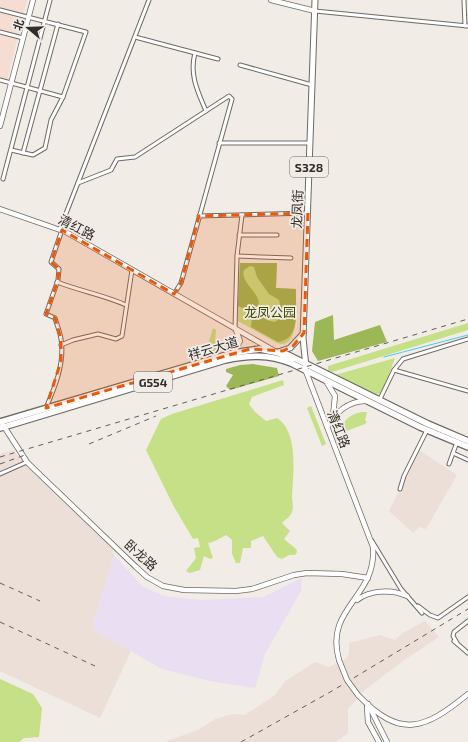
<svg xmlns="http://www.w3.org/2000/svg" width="468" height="742" viewBox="0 0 468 742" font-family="'Exo 2','Noto Sans SC',sans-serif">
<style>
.commercial{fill:#f5ddd3}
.industrial{fill:#e9def2}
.built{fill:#ecdfd7}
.green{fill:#c5e086}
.forest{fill:#9cb756}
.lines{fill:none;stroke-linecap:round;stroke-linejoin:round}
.stream{stroke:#43cdf5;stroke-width:1}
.street-casing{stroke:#6e6965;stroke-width:5}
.secondary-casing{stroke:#6e6965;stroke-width:6}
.primary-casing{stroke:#6e6965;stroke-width:7}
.highway-casing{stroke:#6e6965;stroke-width:8}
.street{stroke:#fff;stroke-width:3}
.secondary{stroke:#fff;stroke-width:4.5}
.primary{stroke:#fff;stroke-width:5}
.highway{stroke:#fff;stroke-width:5.5}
.rail{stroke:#625e5c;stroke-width:1;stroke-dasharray:5 5;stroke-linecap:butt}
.secondary-bridge-casing{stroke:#6e6965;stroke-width:6;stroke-linecap:butt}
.secondary-bridge{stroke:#fff;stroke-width:4.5}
.marked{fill:#e8590c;fill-opacity:0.2;stroke:#e8590c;stroke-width:3;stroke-dasharray:8 5;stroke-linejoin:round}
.labels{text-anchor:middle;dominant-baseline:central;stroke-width:3.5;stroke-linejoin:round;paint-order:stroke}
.shield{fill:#f2ece7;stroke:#6a6664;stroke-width:1}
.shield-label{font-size:12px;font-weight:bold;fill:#302d2c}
.street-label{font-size:13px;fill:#302d2c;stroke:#f2ece7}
.park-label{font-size:13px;fill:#3c4c00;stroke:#f2ece7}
</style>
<rect width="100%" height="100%" fill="#f2ece7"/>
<path class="commercial" d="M0 0H27L7 81 0 79Z"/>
<path class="industrial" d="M114 555 142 586 164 596 201 600 263 597 302 578 301 591 265 654 255 688 210 681 162 669 92 629Z"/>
<g class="built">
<path d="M12 450 113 550 114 555 92 629 131 651 100 718 0 671V454Z"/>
<path d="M419 450 457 475 426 529 419 527 413 533 389 511Z"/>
<path d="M425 621 439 637 403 661 365 690 348 709V733L336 742H164L198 730 215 719 233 714 245 715 275 695 285 681 315 662 329 667 346 659 349 653V643L380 635 395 640 404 632Z"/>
</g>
<g class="green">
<path d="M240 263H277L276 288 296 289C295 303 301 351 277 343L238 321Z"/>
<path d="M468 323V330L332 372 328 371V366Z"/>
<path d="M213 328 216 330 215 342 219 345 220 351 205 355Z"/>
<path d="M395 358 383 391 377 395 335 375Z"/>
<path d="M283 380 284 385 252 397 249 404 255 412 266 421 277 418C299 432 293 475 292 496 292 501 294 507 292 512 291 516 285 520 282 523L290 531 284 539 296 549 297 552 295 555H289L282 559 277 557 263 536 251 541V548H243L240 563H236L232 554V540L226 535C220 538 215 542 208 543L213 558 210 559 204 556 200 570 190 573 186 571 196 558 194 548 200 547 198 538 193 539 173 505 146 450 161 419 172 414Z"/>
<path d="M311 406 326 444 322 446 307 408Z"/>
<path d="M362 412H367L365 420 367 422 365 424 341 433 340 429C345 419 351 414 362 412Z"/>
<path d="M0 679 33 694 42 708 39 737 24 738 19 742H0Z"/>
</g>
<g class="forest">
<path d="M240 263H277L276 288 296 289C295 307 302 339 278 342L251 327 252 317 261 314 267 320 274 322 280 319 282 314 279 300 269 294 257 277 254 267 250 266 244 270C238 285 275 301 250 311L238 306Z"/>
<path d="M333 315 334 340 380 325 387 342 318 361 312 351 315 322Z"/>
<path d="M253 364 277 368 279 376 230 390 226 386 233 375 226 372V369L240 365Z"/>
</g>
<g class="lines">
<path class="stream" d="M384 357 468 335"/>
<g class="street-casing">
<g id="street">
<path d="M464 0 465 26"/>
<path d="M0 10 86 32 63 97 51 120 45 148 33 155 11 150"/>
<path d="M315 11 468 26"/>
<path d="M0 32 23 38"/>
<path d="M135 37 218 59"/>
<path d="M195 53C189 75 198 92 206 111"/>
<path d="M240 65 312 85"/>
<path d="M0 80 63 97"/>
<path d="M219 143H310"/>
<path d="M23 153 58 24"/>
<path d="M3 179 50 0"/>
<path d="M78 183 111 170 117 159 135 157 229 96 232 99 181 283 174 294"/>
<path d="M199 216 308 213"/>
<path d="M60 229 149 0"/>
<path d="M239 235H277"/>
<path d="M237 256 291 258"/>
<path d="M57 282C80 291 104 295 126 305"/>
<path d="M235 329 237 256 242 215"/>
<path d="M61 345 73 340 98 334 116 339 122 336 132 270"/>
<path d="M394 370 468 391"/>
<path d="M379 401 394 370 403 359 468 339"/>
<path d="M46 408C55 387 65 363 61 339 60 332 57 325 55 318L46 314 58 280 59 269 51 262 62 230"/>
<path d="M453 453 468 460"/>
<path d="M449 464 457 442"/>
<path d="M0 474 27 462"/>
<path d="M400 489 404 476 427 430"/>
<path d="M372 541 401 589 422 613"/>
<path d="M418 606 430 615 438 618 468 597"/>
<path d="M454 641 468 653"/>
<path d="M457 643 453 636 454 632 468 621"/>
</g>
</g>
<g class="secondary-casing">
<g id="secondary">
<path d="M271 0 315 11"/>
<path d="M0 126 33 0"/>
<path d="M0 209 66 232 292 361"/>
<path d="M233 353 240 341 236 330"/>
<path d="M305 369 373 547C377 598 324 607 339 660"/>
<path d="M326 381 335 396 333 416"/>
<path d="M3 425 27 462 33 468 136 567 147 577 163 586 184 590 236 591 252 589 294 575 307 573 342 574 368 578"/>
<path d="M327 427C335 413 349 400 367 401"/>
<path d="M357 600C370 590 392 589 407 596"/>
<path d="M358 695C401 740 425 729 468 694"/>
<path d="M368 704 387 742"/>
<path d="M367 707 368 722 379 742"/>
</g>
</g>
<g class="primary-casing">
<g id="primary">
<path d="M278 352 290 348 303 334"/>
<path d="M306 367 303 338 315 0"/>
</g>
</g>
<g class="highway-casing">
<g id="highway">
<path d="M0 422 233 353 260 349 288 355 428 424 468 441"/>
<path d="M0 428 225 360C249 355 268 354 291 363L420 427 468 447"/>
</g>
</g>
<use href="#street" class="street"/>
<use href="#secondary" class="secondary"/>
<use href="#primary" class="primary"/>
<use href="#highway" class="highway"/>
<g class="rail">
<path d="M89 444 156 416"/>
<path d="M0 457 468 319"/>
<path d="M0 464 25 455"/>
<path d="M0 583 40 601"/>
<path d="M0 622 95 666"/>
<path d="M241 742 332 691 468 609"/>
</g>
<g class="secondary-bridge-casing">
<path id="secondary-bridge" d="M339 660 347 680 358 695"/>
</g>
<use href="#secondary-bridge" class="secondary-bridge"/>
</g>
<path class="marked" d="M308 213 304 333 293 346 283 351 250 349 46 408 61 361V339L55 318 46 314 58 280 59 269 51 262 62 230 174 294 181 283 199 216Z"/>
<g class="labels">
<g class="shield">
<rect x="290" y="157" width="38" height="20" rx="3"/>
<rect x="134" y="372" width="38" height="20" rx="3"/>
</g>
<g class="shield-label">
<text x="309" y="167">S328</text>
<text x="153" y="382">G554</text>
</g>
<g class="street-label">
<text transform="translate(297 209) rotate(-88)">龙凤街</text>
<text transform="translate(77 227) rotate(27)">清红路</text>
<text transform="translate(213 348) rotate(-16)">祥云大道</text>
<text transform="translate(339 429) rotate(68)">清红路</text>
<text transform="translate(141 555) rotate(42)">卧龙路</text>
</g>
<g class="park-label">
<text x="270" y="312">龙凤公园</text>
</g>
</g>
<g transform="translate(28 28) rotate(289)" stroke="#f2ece7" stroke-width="3" paint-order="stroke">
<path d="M0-3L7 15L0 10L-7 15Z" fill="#302d2c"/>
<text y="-6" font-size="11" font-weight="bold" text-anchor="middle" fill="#302d2c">北</text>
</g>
</svg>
